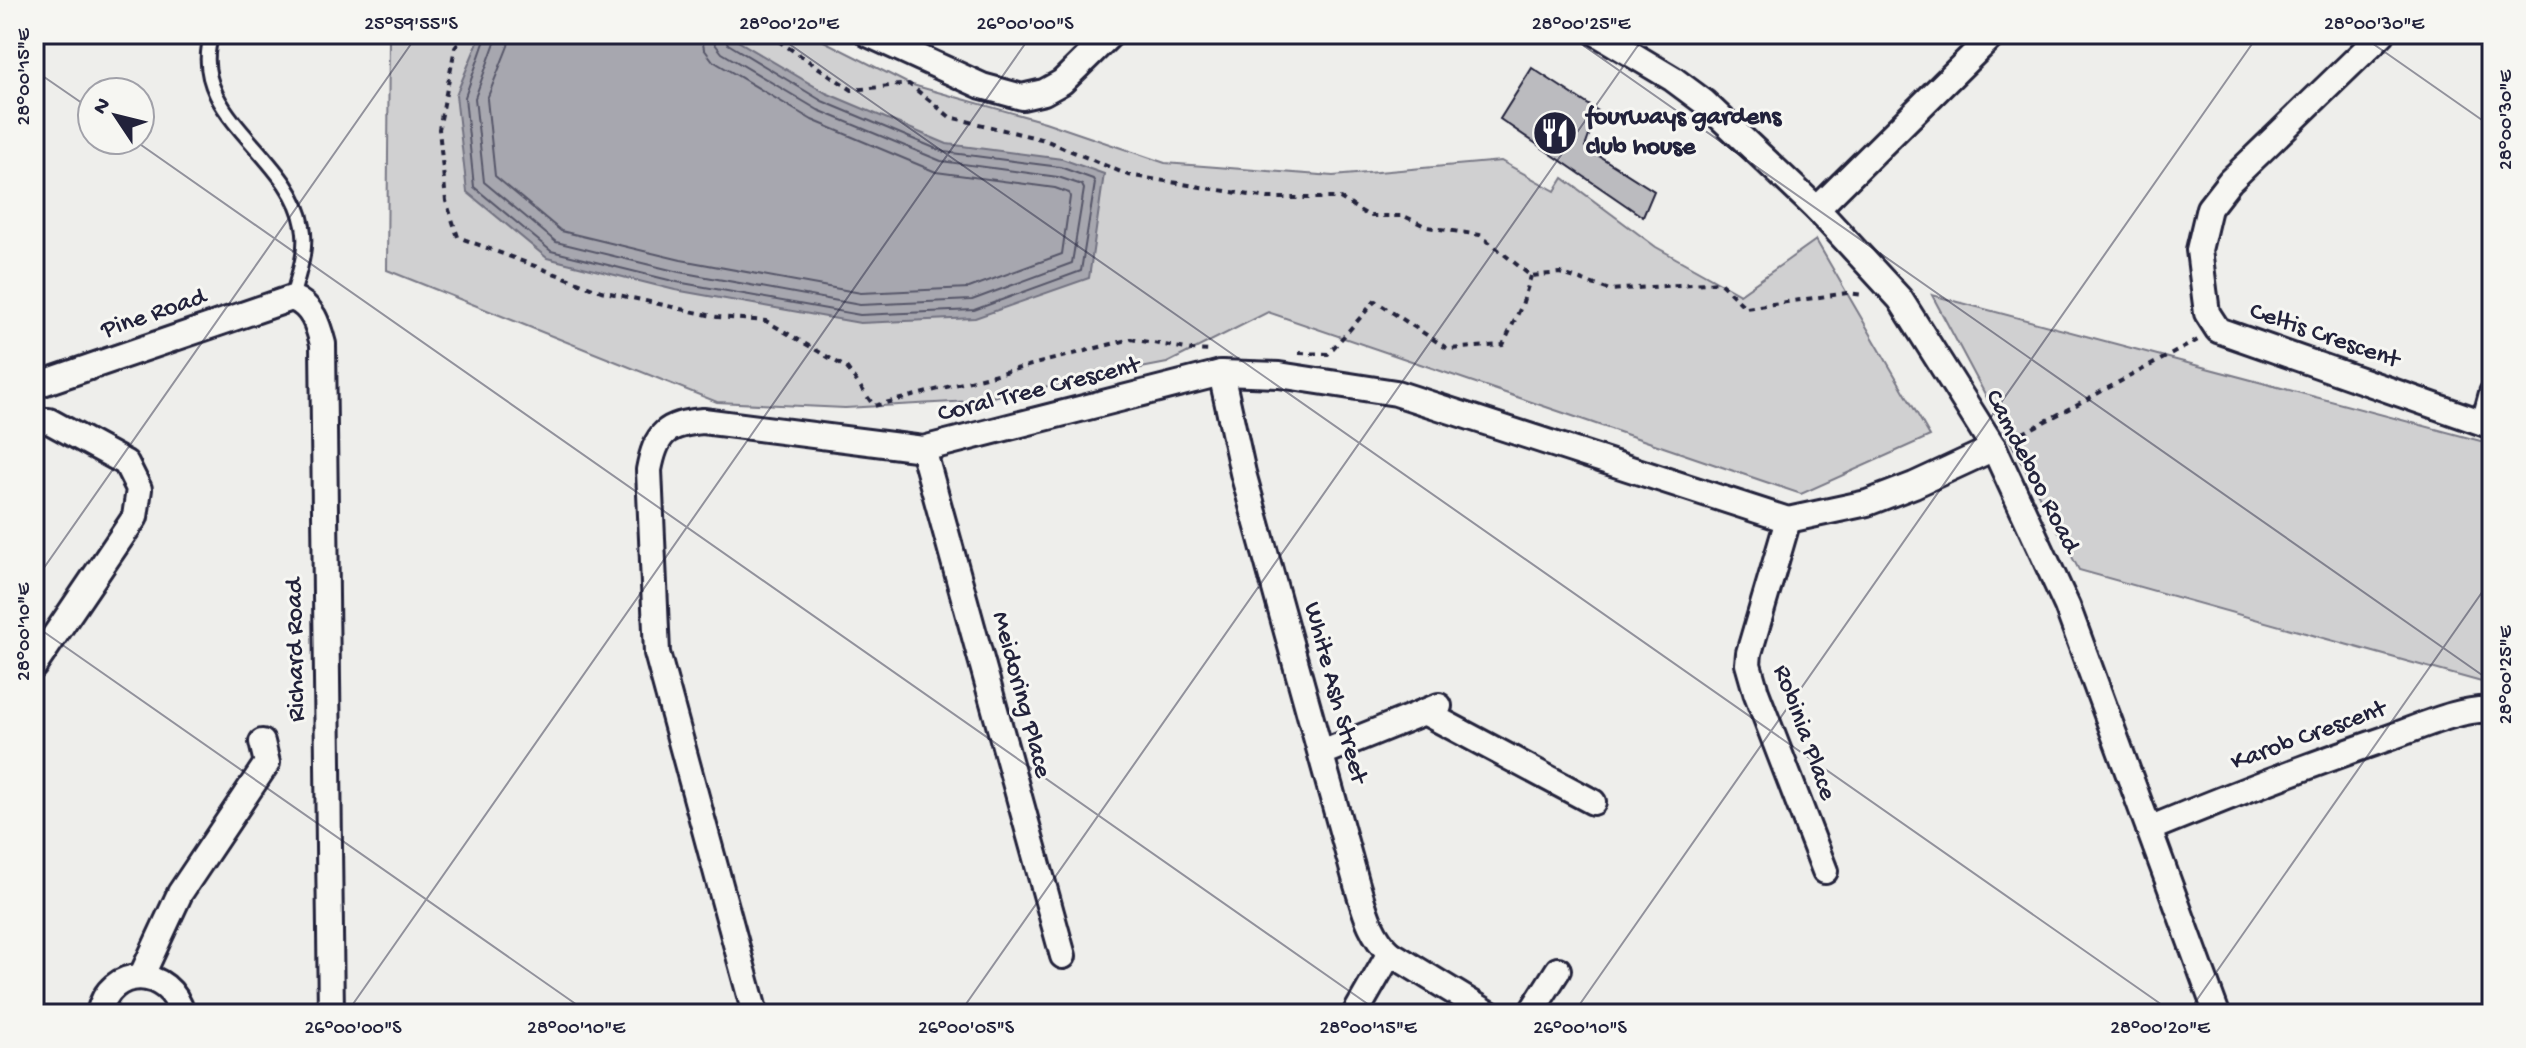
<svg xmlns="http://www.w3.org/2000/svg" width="2526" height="1048" viewBox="0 0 2526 1048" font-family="'Gochi Hand',sans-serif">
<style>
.green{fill:#d0d0d1;stroke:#797986;stroke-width:2}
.water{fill:#a7a7af;stroke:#727281;stroke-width:2}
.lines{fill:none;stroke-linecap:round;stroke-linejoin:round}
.shore{stroke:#575769;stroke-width:2}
.building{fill:#bbbbbf;stroke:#22223b;stroke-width:2}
.lane-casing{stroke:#22223b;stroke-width:18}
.street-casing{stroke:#22223b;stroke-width:30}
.path{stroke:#22223b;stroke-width:4;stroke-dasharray:6 6;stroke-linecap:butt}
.lane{stroke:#f6f6f2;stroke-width:12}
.street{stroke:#f6f6f2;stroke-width:24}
.ticks{fill:none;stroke:#22223b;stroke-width:2;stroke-opacity:0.45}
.labels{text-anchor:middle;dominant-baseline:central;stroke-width:6;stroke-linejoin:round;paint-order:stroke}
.poi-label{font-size:26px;font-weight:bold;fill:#22223b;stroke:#f6f6f2;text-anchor:start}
.street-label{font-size:26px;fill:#22223b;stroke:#f6f6f2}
.neatline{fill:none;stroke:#22223b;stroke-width:3}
.ticks-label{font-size:20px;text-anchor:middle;fill:#22223b}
</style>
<rect width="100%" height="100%" fill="#eeeeeb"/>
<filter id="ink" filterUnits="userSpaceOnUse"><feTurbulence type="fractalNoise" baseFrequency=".0125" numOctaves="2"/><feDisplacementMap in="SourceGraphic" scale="16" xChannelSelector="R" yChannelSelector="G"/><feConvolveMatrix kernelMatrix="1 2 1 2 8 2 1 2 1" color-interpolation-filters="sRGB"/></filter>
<g filter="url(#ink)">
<g class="green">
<path d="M391 34H810L909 84 1045 122 1165 163 1333 176 1501 161 1555 191 1563 178 1656 247 1740 294 1816 240 1930 436 1801 494 1268 312 1167 363 971 401 845 408 717 402 387 270 389 39Z"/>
<path d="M1932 295 2492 444V685L2079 570Z"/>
</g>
<path class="water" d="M481 34H726L826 93 947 144 1062 159 1104 174 1089 278 975 318 860 323 675 290 547 258 467 192 456 95Z"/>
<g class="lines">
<g class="shore">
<path d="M487 34 465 97 474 187 551 251 677 282 860 315 974 310 1081 271 1095 183 1093 179 1060 167 944 152 822 101 728 44 723 34"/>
<path d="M498 34 475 98 484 182 556 242 679 272 860 305 972 300 1072 263 1084 189 1082 185 1058 177 941 161 818 110 722 53 715 44 713 34"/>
<path d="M510 34 508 46 487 99 495 176 561 231 681 260 861 293 969 288 1062 254 1070 197 1069 193 1055 188 936 172 812 120 713 61 704 49 701 34"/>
</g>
</g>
<path class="building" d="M1532 68 1598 111 1585 147 1654 191 1643 217 1500 119Z"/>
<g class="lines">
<g class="lane-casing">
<path id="lane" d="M212 34C185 114 291 154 303 226 308 250 298 275 292 298"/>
</g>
<g class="street-casing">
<g id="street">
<path d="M868 34 982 86 1022 97 1044 92 1062 82 1111 34"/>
<path d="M1598 34 1673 79 1704 102 1817 209 1900 299 1994 448 2067 606 2217 1014"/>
<path d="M2382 34 2230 181 2209 208 2199 250 2207 313 2218 330 2492 426"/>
<path d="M1817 209 1994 34"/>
<path d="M1221 373 1243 473 1357 885C1365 911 1370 934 1390 953L1355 1014"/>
<path d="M34 386 292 298C313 306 318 325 323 344L331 1014"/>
<path d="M34 421H49L126 463 139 489 135 517 34 666"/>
<path d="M2484 423 2492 393"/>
<path d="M923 449 1063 956"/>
<path d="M1788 520 1749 653 1748 664 1756 692 1825 871"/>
<path d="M1424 712 1593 802"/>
<path d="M1322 753 1439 706"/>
<path d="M2149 829C2229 796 2309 765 2391 737 2420 727 2462 707 2492 710"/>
<path d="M1390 953 1490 1014"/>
<path d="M141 977 180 893 267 763 262 742"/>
<path d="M99 1014C109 964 170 966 182 1014"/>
<path d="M755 1014 657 653 649 470C656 433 666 424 703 421L923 449 1221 373 1279 375 1396 393 1788 520 1867 503 1914 485 1994 448"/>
<path d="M1530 1014 1558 970"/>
</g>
</g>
<g class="path">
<path d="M465 34 455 48 439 129 446 201 458 237 601 291 717 317 766 321 847 368 874 406 1131 339 1192 350 1210 351"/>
<path d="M768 34 852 90 909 84 950 117 1045 140 1128 175 1268 198H1340L1369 216H1404L1427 227 1480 235 1531 276 1560 273 1610 290 1719 282 1746 308 1847 293 1864 295"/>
<path d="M1299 353 1328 354 1375 301 1448 349 1503 345 1522 305 1531 276"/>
<path d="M2012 439 2198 340"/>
</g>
<use href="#lane" class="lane"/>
<use href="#street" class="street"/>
</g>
</g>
<path class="ticks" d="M775 34 2175 1014M1567 34 2492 682M2359 34 2492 127M34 70 92 110M134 140 1382 1014M34 582 418 34M34 625 590 1014M346 1014 1032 34M959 1014 1646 34M1573 1014 2259 34M2187 1014 2492 578"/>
<defs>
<g id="restaurant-disc" transform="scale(2.3)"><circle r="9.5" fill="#22223b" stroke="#f6f6f2"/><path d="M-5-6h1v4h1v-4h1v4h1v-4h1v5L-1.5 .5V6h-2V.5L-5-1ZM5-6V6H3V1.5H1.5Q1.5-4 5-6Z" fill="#fff"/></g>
</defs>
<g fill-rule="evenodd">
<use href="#restaurant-disc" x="1555" y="133"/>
</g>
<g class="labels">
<g class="poi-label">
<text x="1586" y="118">fourways gardens<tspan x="1586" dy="30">club house</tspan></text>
</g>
<g class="street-label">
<text transform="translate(154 315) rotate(-19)">Pine Road</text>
<text transform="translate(2324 337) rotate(19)">Celtis Crescent</text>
<text transform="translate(1039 391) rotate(-14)">Coral Tree Crescent</text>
<text transform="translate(2031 472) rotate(63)">Camdeboo Road</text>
<text transform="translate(297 650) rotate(-91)">Richard Road</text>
<text transform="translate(1334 693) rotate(75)">White Ash Street</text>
<text transform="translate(1020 695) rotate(75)">Meidoring Place</text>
<text transform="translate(1803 733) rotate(70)">Robinia Place</text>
<text transform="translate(2309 737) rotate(-20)">Karob Crescent</text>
</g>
</g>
<rect width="2526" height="1048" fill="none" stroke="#f6f6f2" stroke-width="88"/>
<g transform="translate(116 116) rotate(305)"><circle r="38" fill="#f6f6f2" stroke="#a1a1a9" stroke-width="2"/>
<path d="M0-6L14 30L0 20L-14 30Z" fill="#22223b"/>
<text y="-12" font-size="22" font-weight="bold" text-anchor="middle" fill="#22223b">N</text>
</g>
<rect x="44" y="44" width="2438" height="960" class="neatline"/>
<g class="ticks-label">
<text x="411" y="29">25°59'55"S</text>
<text x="789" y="29">28°00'20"E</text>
<text x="1025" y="29">26°00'00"S</text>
<text x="1581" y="29">28°00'25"E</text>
<text x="2374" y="29">28°00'30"E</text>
<text transform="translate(22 77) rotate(-90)" y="7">28°00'15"E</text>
<text transform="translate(2504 120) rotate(-90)" y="7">28°00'30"E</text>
<text transform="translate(22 632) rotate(-90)" y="7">28°00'10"E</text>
<text transform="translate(2504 675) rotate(-90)" y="7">28°00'25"E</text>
<text x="353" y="1033">26°00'00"S</text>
<text x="576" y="1033">28°00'10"E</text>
<text x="966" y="1033">26°00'05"S</text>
<text x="1368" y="1033">28°00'15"E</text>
<text x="1580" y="1033">26°00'10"S</text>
<text x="2160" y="1033">28°00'20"E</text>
</g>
</svg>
